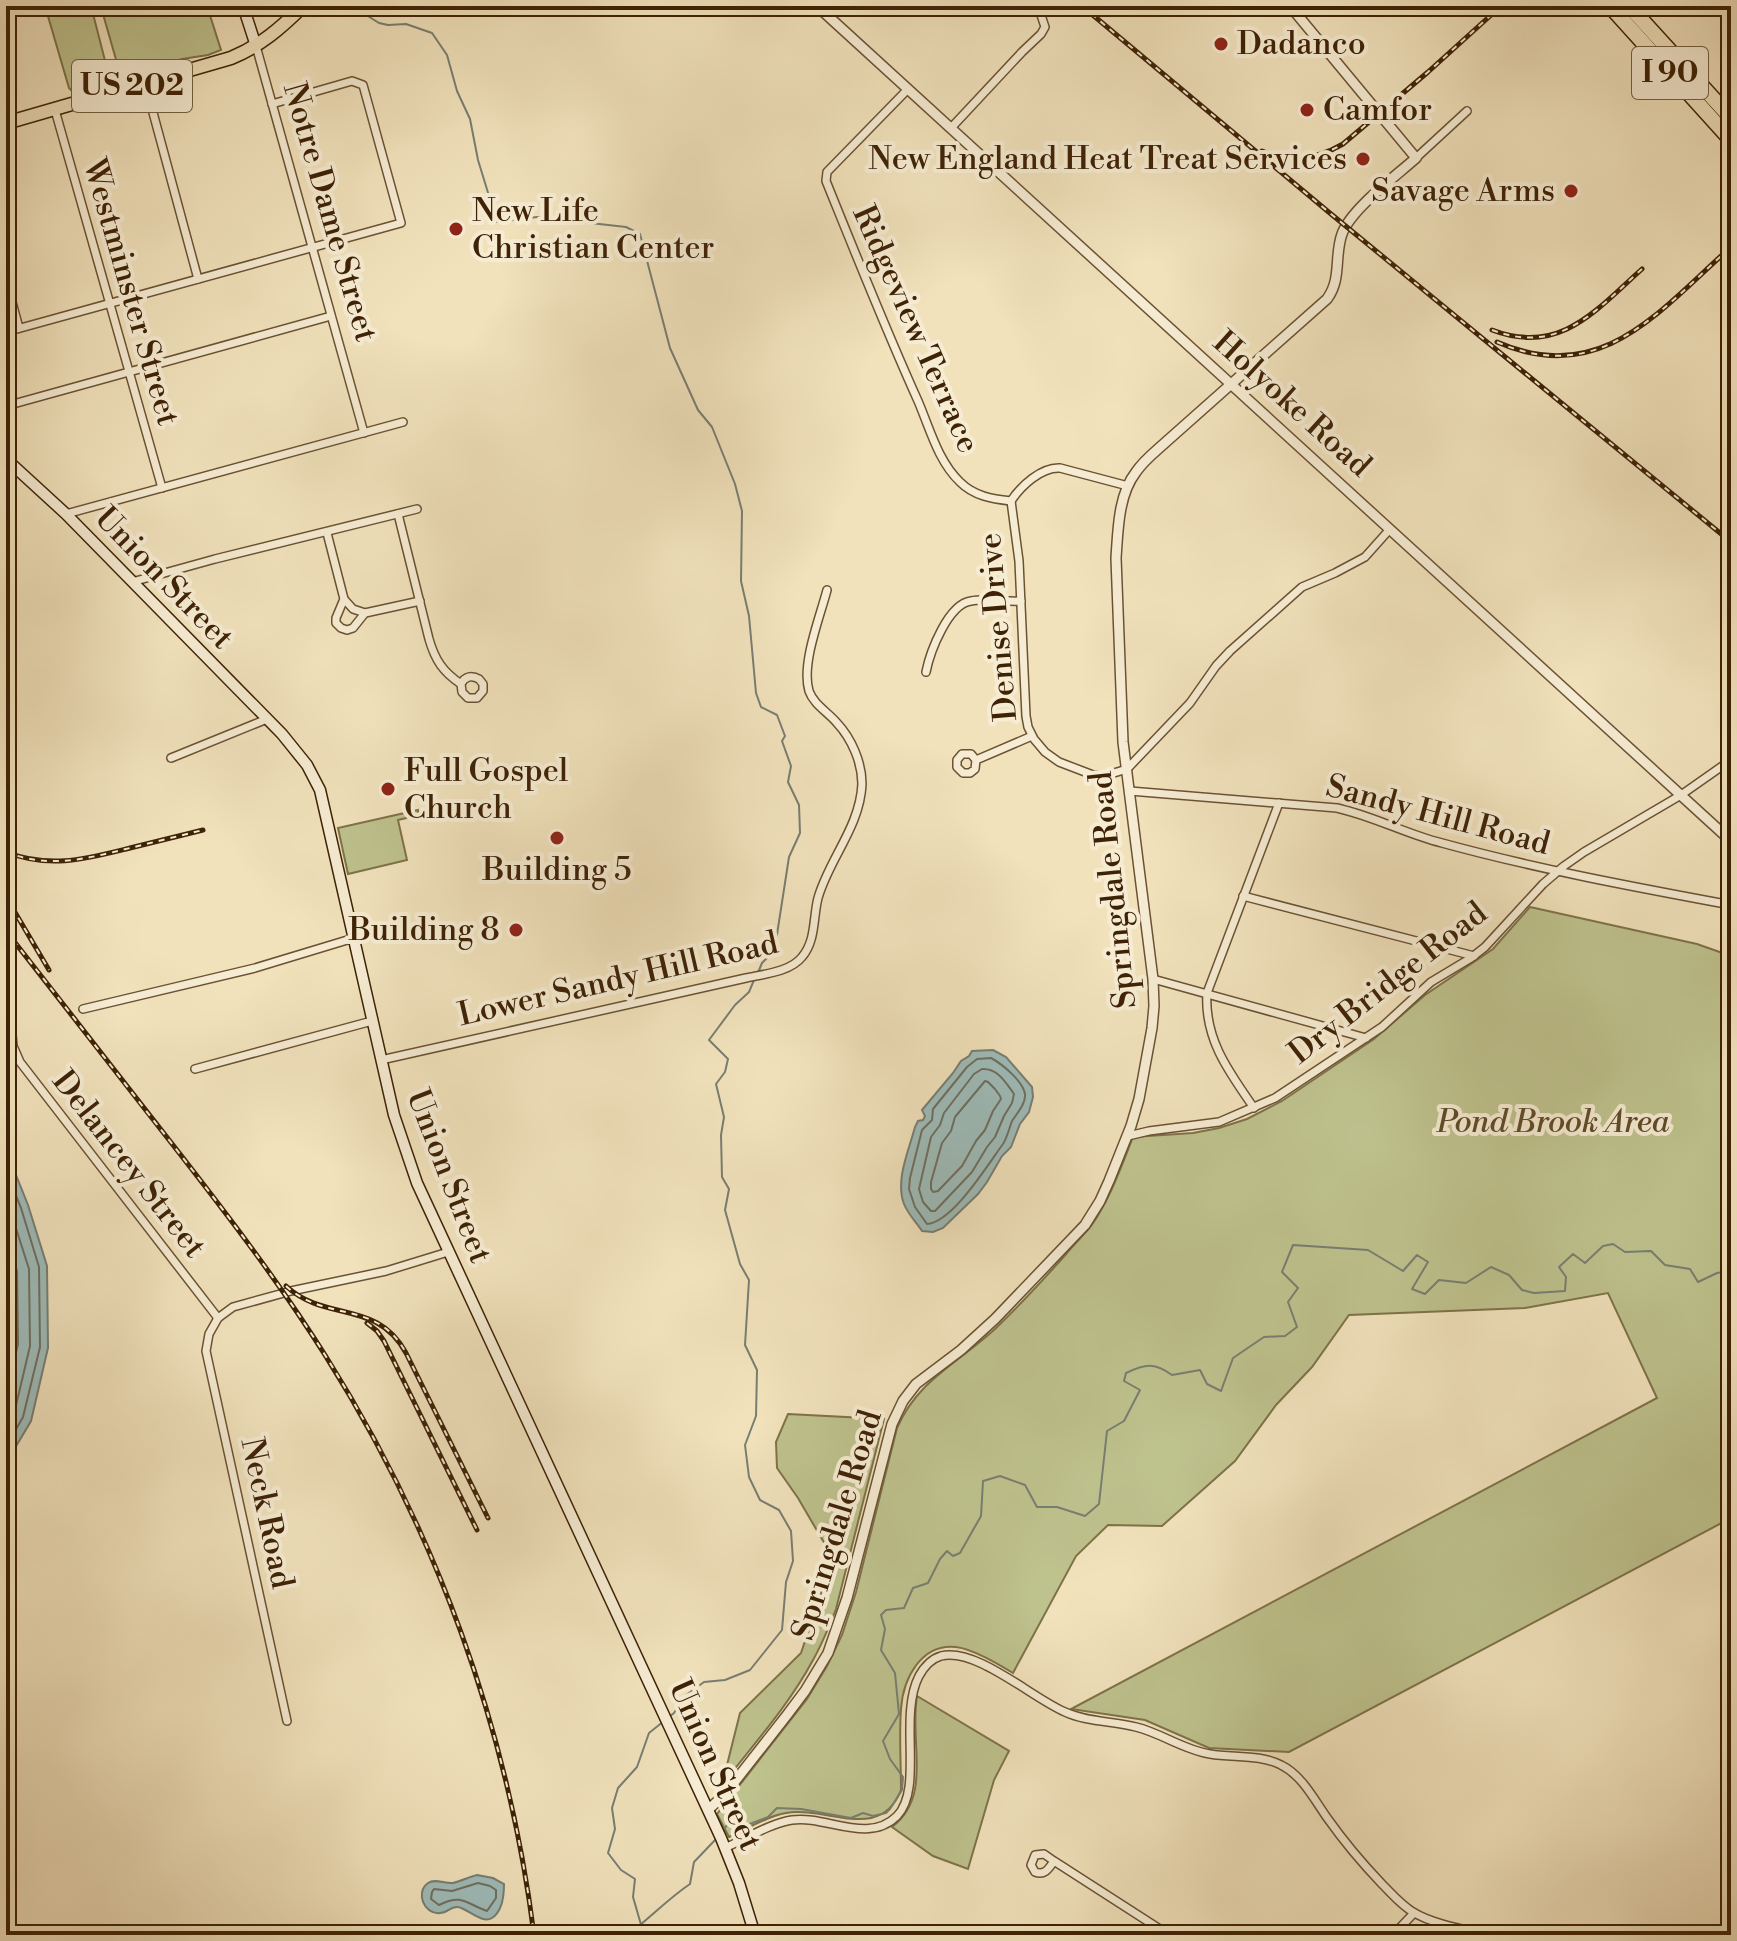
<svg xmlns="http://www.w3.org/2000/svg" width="1737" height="1941" viewBox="0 0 1737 1941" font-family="'Libre Bodoni',serif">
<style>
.green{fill:#bec28d;stroke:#7e7249;stroke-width:2}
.water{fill:#9ebcba;stroke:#787e72;stroke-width:2}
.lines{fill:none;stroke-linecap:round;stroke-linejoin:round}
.shore{stroke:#6e6f60;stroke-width:2}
.stream{stroke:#787e72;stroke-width:2}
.minor-casing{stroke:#6b5233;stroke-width:10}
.tertiary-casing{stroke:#6b5233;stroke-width:12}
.secondary-casing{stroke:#3e2205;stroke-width:13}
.trunk-casing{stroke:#3e2205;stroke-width:15}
.motorway-casing{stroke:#3e2205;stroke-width:17}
.minor{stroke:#f6ecd3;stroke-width:7}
.tertiary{stroke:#f6ecd3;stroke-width:9}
.secondary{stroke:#f6ecd3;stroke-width:10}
.trunk{stroke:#f1e2bc;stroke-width:12}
.motorway{stroke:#f1e2bc;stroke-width:14}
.rail-casing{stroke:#3e2205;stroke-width:5}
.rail{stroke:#f6ecd3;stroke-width:2;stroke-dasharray:6;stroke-linecap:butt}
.poi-dot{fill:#8f2418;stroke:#f6ecd3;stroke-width:3}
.labels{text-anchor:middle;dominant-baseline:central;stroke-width:8;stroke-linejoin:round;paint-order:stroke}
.shield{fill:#f6ecd3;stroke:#755f43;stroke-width:2}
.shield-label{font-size:30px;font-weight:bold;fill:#3e2205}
.poi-label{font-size:32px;fill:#3e2205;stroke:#f6ecd3;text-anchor:start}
.street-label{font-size:32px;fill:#3e2205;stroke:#f6ecd3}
.park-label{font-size:32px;font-style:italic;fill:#5e4a27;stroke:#f6ecd3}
</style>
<rect width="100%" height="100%" fill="#f1e2bc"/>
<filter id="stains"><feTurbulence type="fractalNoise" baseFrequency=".0025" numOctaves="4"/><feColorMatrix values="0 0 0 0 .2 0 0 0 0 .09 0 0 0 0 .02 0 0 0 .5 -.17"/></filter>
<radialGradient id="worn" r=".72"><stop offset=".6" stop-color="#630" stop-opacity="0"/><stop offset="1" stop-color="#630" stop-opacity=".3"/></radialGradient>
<g class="green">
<path d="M45 6H91L110 80 73 92 69 88Z"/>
<path d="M114 6H207L221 50 208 55 182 59 121 77 103 14 109 7Z"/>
<path d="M418 810 419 815 398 820 407 860 348 874 338 828Z"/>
<path d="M1530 907 1697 944 1731 956V1518L1289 1752 1209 1748 1145 1720 1071 1709 1657 1398 1608 1293 1525 1308 1349 1315 1312 1367 1276 1405 1235 1461 1162 1526 1108 1525 1076 1556 1013 1673C998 1664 973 1649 956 1647 921 1643 903 1679 901 1709 899 1735 901 1763 901 1790 880 1843 828 1806 786 1813 767 1816 747 1829 729 1837L717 1814 807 1699 827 1666 842 1635 856 1592 897 1428C918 1380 958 1363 995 1329 1020 1305 1044 1279 1067 1253 1074 1244 1084 1235 1091 1226 1110 1199 1121 1167 1133 1137L1193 1133 1219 1128 1247 1119 1282 1101 1374 1039 1425 995 1493 949Z"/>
<path d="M788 1414 884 1419 836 1609C829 1627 822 1644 813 1660 789 1705 753 1745 722 1785L740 1713 801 1653 833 1558 798 1498 777 1468 776 1442Z"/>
<path d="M917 1696 1009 1751 994 1780 968 1869 933 1856 892 1827C933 1796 909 1741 917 1696Z"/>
</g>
<g class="water">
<path d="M993 1050 1006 1057 1032 1087 1033 1097 1029 1112 1020 1124 1011 1147 1002 1156 987 1182 978 1194 943 1228 933 1232 922 1231C916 1222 908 1214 904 1204 895 1180 909 1150 915 1127L918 1121 923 1120 925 1116 922 1110 953 1073 961 1061 969 1056 972 1051Z"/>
<path d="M6 1150 28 1205 47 1266 48 1348 31 1421 6 1463 7 1368Z"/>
<path d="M477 1875 493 1878 504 1884C504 1895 503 1911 492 1918 482 1924 468 1909 458 1907 450 1906 448 1913 440 1913 424 1915 415 1892 428 1883 435 1878 445 1884 453 1883 461 1881 469 1877 477 1875Z"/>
</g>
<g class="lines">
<g class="shore">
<path d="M991 1058C1002 1064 1023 1081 1025 1094 1026 1104 1017 1113 1012 1121 1009 1129 1007 1138 1003 1144 988 1164 953 1222 927 1224L915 1207 909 1189 910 1178 922 1130 932 1120 933 1109 967 1067 977 1059Z"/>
<path d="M982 1069C998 1068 1006 1083 1014 1094L1012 1103 1004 1116 995 1137 987 1147 972 1172 935 1211H931L923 1202 919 1189 931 1137 940 1125 944 1113 974 1074Z"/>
<path d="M985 1081 988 1082 995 1089 1000 1096 1001 1099 993 1111 985 1130 976 1141 962 1166 938 1191 933 1192 931 1189V1182L942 1143 951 1131 955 1117Z"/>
<path d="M6 1171 21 1208 39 1267 40 1347 23 1417 6 1447"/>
<path d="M6 1197 29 1269 30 1346 14 1414 6 1428"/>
<path d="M6 1235 17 1271 18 1344 6 1396"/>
<path d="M478 1883 490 1886 496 1890V1898L487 1911C466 1904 463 1893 439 1905L431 1899 432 1892 434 1889 452 1891Z"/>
</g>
<g class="stream">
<path d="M352 6 379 23 388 25 406 24 432 33 447 55 457 91 470 119 478 160 497 222 537 217 626 227 640 234 670 348 698 410 712 427 735 484 742 511 741 581 749 616 756 693 761 707 777 715 785 736 782 741 791 766 788 782 799 805 800 833 789 857 776 941 769 956 762 963 757 975"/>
<path d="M669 1717 674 1713 685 1696 704 1682 725 1680 750 1670 782 1630 786 1582 793 1561 791 1531 779 1510 760 1500 749 1477 745 1445 756 1416 757 1370 745 1345 749 1280 740 1264 725 1210 729 1189 722 1177 721 1135 724 1117 716 1084 725 1072 728 1059 709 1040 735 1005 749 992 754 980"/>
<path d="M722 1833 730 1820 735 1818 747 1825 768 1817 777 1808 801 1809 851 1818 863 1813 873 1816 886 1813 890 1809 902 1790 903 1777 890 1759 883 1741 899 1714 895 1673 881 1650 885 1629 881 1615 886 1610 904 1608 913 1588 928 1583 940 1559 947 1551 953 1556 960 1553 981 1516 983 1481 1000 1476 1025 1485 1037 1507H1057L1085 1516 1099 1504 1107 1431 1124 1421 1140 1390 1124 1381 1126 1373C1145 1364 1154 1362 1172 1375L1200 1370 1207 1384 1221 1391 1233 1358 1264 1337 1285 1336 1297 1327 1288 1302 1298 1288 1282 1272 1293 1245 1368 1250 1403 1271 1417 1255 1428 1262 1412 1289 1425 1294 1439 1280 1466 1283 1491 1267 1509 1275 1522 1290 1534 1293 1565 1291 1566 1277 1559 1267 1573 1254 1585 1263 1603 1246 1613 1244 1625 1252 1651 1251 1665 1265 1690 1269 1698 1282 1717 1273 1731 1271"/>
<path d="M640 1925C657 1911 672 1896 690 1884L694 1862 717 1838"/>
<path d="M644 1935 633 1897 635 1879 621 1870 608 1853 615 1829 612 1808 618 1788 637 1767 649 1733 664 1721"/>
</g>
<g class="minor-casing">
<g id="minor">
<path d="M256 46 364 433"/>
<path d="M145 83 198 279"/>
<path d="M908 89 827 172 826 181C856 255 885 328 918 401 930 429 938 461 960 482 974 496 992 499 1011 501 1021 486 1041 467 1060 468L1128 486"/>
<path d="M55 110 162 488"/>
<path d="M951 128 1022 52 1041 34 1045 27 1038 6"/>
<path d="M1416 158 1467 111"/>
<path d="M6 280 19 328"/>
<path d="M6 332 401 223 363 85 352 81 272 104"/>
<path d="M6 406 331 316"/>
<path d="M1011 501 1019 561 1026 716 1028 727 1034 739 1045 752 1059 762 1093 775 1104 776 1127 769 1190 703 1216 666 1230 651 1302 587 1335 573 1365 557 1390 529"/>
<path d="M66 514 403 422"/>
<path d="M398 514 429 639C435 660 443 672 461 684 465 676 472 675 479 679L483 684V691L477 698H468L462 692 461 684"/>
<path d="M327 533 344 599 336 618V623L341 628 347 630 353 628 365 613 420 601"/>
<path d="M132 582 215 559 417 509"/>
<path d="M344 599 353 609 365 613"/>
<path d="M926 672C930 652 948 604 971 601 985 598 1005 602 1021 601"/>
<path d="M171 758 267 719"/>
<path d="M976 760 975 769 970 773H963L957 767V760L962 754H971L976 760 1032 736"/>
<path d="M1130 791 1337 808C1373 816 1406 834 1442 843 1537 869 1634 887 1731 905"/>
<path d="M1243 896 1474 956"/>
<path d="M1153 979 1366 1038"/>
<path d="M83 1009 255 968 354 938"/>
<path d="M12 1035 13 1046 20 1062 218 1318"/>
<path d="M381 1060 746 978C764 974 790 972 802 957 816 941 813 917 818 898 829 859 860 827 862 784 862 763 852 739 837 723 828 712 814 705 809 691 801 664 820 617 827 590"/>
<path d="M195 1069 372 1021"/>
<path d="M1254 1108C1229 1072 1204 1039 1207 993L1279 803"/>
<path d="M1128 1136 1149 1131 1219 1122 1275 1098 1382 1027 1431 982 1471 958 1485 947 1543 884 1564 866 1584 852 1681 795 1731 760"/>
<path d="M287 1721 206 1351 209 1334 218 1318 233 1307 291 1291 386 1271 448 1252"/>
<path d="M725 1848C745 1839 771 1823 792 1820 826 1815 868 1845 897 1816 924 1788 898 1717 919 1676 924 1667 931 1659 941 1656 976 1647 1032 1698 1065 1712 1087 1722 1113 1721 1136 1727 1161 1733 1184 1750 1210 1754 1233 1758 1260 1754 1281 1765 1302 1775 1315 1801 1328 1819 1345 1843 1362 1863 1382 1884 1392 1894 1401 1905 1413 1912 1432 1924 1467 1930 1488 1935"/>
<path d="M1054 1861C1049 1868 1045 1876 1035 1872L1031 1865 1035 1855 1044 1854 1054 1861 1169 1935"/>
<path d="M1393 1935 1414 1913"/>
</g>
</g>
<g class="tertiary-casing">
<g id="tertiary">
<path d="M817 6 1731 841"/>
<path d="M708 1810 725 1794 787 1715 805 1691 828 1653 847 1598 892 1424 903 1401 916 1384 961 1350 995 1319 1085 1225 1100 1201 1109 1181 1131 1126 1139 1099 1152 1028 1154 1006 1153 979 1123 742 1116 558C1118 531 1118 495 1136 472 1142 463 1150 456 1158 449L1327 299C1342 279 1334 256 1342 234 1351 209 1396 176 1416 158L1290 6"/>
</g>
</g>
<g class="secondary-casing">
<g id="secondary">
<path d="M243 6 256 46"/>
<path d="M6 459 66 514 282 734 307 765 320 790 394 1115 417 1183 721 1838 739 1883 755 1935"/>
</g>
</g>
<g class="trunk-casing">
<path id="trunk" d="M6 123 231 58C260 46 281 28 303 6"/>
</g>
<g class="motorway-casing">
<g id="motorway">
<path d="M1610 6 1731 140"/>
<path d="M1629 6 1731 118"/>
</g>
</g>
<use href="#minor" class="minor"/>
<use href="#tertiary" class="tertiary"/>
<use href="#secondary" class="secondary"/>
<use href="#trunk" class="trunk"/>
<use href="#motorway" class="motorway"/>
<g class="rail-casing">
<g id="rail">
<path d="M1082 6 1331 214 1731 542"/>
<path d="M1262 151C1290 162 1318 159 1343 144L1428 72 1501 6"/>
<path d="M1492 330C1560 356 1596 310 1642 269"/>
<path d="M1497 342C1601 388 1660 310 1731 247"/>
<path d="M6 852C50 869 85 859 130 848 154 842 179 836 203 830"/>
<path d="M6 897 49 970"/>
<path d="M6 931C62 1002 117 1074 173 1145 226 1213 279 1282 325 1355 436 1531 508 1728 534 1935"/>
<path d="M286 1286C326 1323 377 1299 406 1353L488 1518"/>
<path d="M367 1323 377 1331 384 1341 477 1530"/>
</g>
</g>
<use href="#rail" class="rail"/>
</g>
<g class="poi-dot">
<circle cx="1221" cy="44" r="8"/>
<circle cx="1307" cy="110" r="8"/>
<circle cx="1363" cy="159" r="8"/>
<circle cx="1571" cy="191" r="8"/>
<circle cx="456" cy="229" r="8"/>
<circle cx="388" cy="789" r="8"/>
<circle cx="557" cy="838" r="8"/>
<circle cx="516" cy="930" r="8"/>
</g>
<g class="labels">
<g class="shield">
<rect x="1632" y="47" width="76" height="52" rx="6"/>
<rect x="72" y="60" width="120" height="52" rx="6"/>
</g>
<g class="shield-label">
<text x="1670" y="73">I 90</text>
<text x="132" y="86">US 202</text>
</g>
<g class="poi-label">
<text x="1237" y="44">Dadanco</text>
<text x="1323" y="110">Camfor</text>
<text x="1347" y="159" text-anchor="end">New England Heat Treat Services</text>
<text x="1555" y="191" text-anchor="end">Savage Arms</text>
<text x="472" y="211">New Life<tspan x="472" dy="37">Christian Center</tspan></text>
<text x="404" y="771">Full Gospel<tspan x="404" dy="37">Church</tspan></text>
<text x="557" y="870" text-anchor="middle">Building 5</text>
<text x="500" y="930" text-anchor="end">Building 8</text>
</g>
<g class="street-label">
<text transform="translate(330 212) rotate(74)">Notre Dame Street</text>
<text transform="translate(131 292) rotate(74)">Westminster Street</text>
<text transform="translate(916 329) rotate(66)">Ridgeview Terrace</text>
<text transform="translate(1292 404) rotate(42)">Holyoke Road</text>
<text transform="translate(164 578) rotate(46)">Union Street</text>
<text transform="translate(998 627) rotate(-95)">Denise Drive</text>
<text transform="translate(1438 815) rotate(15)">Sandy Hill Road</text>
<text transform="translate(1113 890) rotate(-96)">Springdale Road</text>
<text transform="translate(618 979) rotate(-13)">Lower Sandy Hill Road</text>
<text transform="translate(1388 983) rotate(-38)">Dry Bridge Road</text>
<text transform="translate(129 1164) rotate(52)">Delancey Street</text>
<text transform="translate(449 1176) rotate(69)">Union Street</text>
<text transform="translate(267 1513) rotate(78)">Neck Road</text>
<text transform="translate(837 1525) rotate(-73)">Springdale Road</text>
<text transform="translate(715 1765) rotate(66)">Union Street</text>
</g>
<g class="park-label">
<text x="1553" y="1122">Pond Brook Area</text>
</g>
</g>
<rect width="1737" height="1941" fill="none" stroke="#f1e2bc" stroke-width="32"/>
<rect x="8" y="8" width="1721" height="1925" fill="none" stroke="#3e2205" stroke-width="4"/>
<rect x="16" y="16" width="1705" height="1909" fill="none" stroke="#3e2205" stroke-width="2"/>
<rect width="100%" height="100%" filter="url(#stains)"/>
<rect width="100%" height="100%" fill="url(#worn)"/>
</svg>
